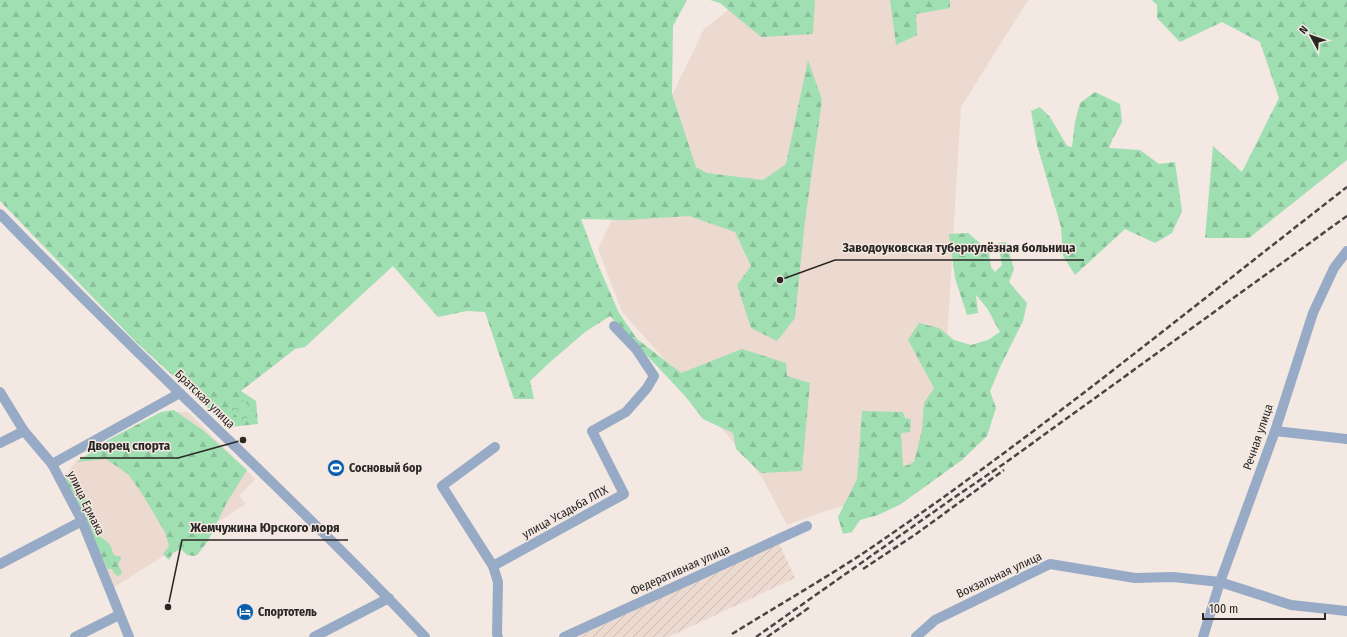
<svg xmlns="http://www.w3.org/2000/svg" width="1347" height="637" viewBox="0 0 1347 637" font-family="'Fira Sans Condensed',sans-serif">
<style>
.built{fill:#ecdad0}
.industrial{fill:url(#industrial-furrows)}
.forest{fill:url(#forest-firs)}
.park{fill:url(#park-crowns)}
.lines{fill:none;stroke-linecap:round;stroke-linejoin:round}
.minor{stroke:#98abc6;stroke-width:10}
.rail{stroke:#4a4542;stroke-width:2.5;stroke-dasharray:6 3;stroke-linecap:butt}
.labels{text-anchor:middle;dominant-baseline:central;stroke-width:3;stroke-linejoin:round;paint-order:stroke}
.street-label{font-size:12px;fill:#2a2624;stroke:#f3e8e2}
.poi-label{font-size:12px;font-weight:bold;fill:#2a2624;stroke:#f3e8e2;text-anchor:start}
.leader{fill:none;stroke:#2a2624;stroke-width:1.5}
.callout-dot{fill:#2a2624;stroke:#f3e8e2;stroke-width:1.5}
.callout-label{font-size:13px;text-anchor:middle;font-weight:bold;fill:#2a2624;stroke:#f3e8e2;stroke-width:3;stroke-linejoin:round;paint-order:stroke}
</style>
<defs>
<pattern id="industrial-furrows" width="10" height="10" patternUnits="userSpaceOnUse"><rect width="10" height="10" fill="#ecdad0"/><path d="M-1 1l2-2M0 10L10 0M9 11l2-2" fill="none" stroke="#cbbbb2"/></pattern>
<pattern id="forest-firs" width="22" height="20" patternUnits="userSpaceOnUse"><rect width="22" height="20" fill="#9fdfb1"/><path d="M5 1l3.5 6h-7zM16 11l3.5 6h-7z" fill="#89bf98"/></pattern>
<pattern id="park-crowns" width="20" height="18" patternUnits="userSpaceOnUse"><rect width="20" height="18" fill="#9fdfb1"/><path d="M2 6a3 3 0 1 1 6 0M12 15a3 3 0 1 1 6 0" fill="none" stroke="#89bf98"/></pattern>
</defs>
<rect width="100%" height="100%" fill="#f3e8e2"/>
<g class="built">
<path d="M741 0H1028L961 107 939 474 811 516 787 525 762 477 667 362 622 312 598 249 704 29Z"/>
<path d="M163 412H188L255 479 239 496 246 504 114 587 68 472 75 462Z"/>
</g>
<path class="industrial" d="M779 543 795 578 668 637H577Z"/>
<g class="forest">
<path d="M0 0H687L673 26 672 94 696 167 707 173 763 180 786 164 808 60 822 100 805 221 795 318 777 341 751 328 737 285 751 266 735 232 689 216 627 220 581 219 598 265 619 313 637 339 681 373 742 349 786 363 787 376 810 383 802 471 761 473 736 449 733 433 703 419 685 396 610 316 585 332 548 364 530 381 534 399H514L485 312 467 311 438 317 393 266 305 347 295 349 241 391 256 401 258 424 229 427 135 341 0 201Z"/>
<path d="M710 0H815L813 34 761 37 720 3Z"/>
<path d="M890 0H950V8L916 14 917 35 896 45Z"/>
<path d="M1152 0H1347V160L1249 238H1205L1213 146 1242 172 1279 98 1260 42 1222 22 1180 42 1157 18V5Z"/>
<path d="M1095 92 1120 104 1122 122 1113 138 1109 148 1140 150 1159 164 1175 162 1182 211 1172 233 1155 243 1125 229 1075 275 1063 256 1061 227 1037 145 1031 111 1040 107 1050 117 1067 146 1072 147 1075 122 1080 103Z"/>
<path d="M968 233 981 244 988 246 991 267 995 272 1002 265 998 243 1006 242 1014 269 1009 282 1027 303 1023 321 1001 365 990 391 996 408 987 436 962 460 901 504 878 515 860 520 852 532 843 534 838 517 857 479 862 411 903 412 905 418 911 419 910 432 901 433 903 467 914 462 922 430 924 403 934 388 908 340 919 323 939 328 954 340 971 345 988 340 1000 332 987 308 976 295 978 313 967 315 955 278 949 234Z"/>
<path d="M174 410 204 431 247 470 226 504 208 541 197 555 194 556 187 555 181 549 173 553 169 560 163 554 169 546 165 532 141 492 128 474 106 459 77 462 108 440 161 412Z"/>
<path d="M58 471C70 482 85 493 91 509 94 515 91 524 95 530 100 541 111 538 113 554L116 556H120L121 559 118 564 122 573 120 575 118 576 114 573 112 569H108Z"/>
</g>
<path class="park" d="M240 397 254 411 243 422 229 409Z"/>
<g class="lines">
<g class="minor">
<path d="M0 214C77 293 155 370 235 446 299 509 364 571 425 637"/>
<path d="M0 392 24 431 52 464 82 521 129 637"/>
<path d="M1275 431 1347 439"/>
<path d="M0 443 24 431"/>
<path d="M52 464 180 393"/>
<path d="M0 564 82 521"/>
<path d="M493 566 442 486 495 447"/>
<path d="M75 637 119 615"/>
<path d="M314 637 389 598"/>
<path d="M498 637 497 634 498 582 493 566 624 494 592 431 626 412 647 388 654 376 636 349 614 326"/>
<path d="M564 637 807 526"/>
<path d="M916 637 935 620 1050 564 1135 578 1173 577 1220 582 1291 605 1347 611"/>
<path d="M1203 637 1220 582 1275 431 1313 313 1334 268 1347 251"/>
</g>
<g class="rail">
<path d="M863 569 916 534 1004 470"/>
<path d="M732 634C774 608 817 583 859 556 1028 442 1186 312 1347 187"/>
<path d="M756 637 952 499 1005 463 1347 216"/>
<path d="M767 637 810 607"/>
</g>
</g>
<defs>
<g id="stadium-disc" transform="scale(0.9)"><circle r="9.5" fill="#095eac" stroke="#f3e8e2"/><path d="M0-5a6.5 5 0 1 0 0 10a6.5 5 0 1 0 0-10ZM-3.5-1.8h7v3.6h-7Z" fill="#fff"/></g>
<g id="hotel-disc" transform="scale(0.9)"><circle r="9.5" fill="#095eac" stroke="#f3e8e2"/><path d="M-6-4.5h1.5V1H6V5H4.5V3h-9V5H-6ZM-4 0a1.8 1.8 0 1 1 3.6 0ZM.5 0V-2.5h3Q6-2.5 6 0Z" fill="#fff"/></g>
</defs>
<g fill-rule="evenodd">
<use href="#stadium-disc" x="336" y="468"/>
<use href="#hotel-disc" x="245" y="612"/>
</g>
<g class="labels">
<g class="street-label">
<text transform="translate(205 399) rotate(44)">Братская улица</text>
<text transform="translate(1258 437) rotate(-71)">Речная улица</text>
<text transform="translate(86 503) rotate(64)">улица Ермака</text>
<text transform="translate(565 512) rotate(-29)">улица Усадьба ЛПХ</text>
<text transform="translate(680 570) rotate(-24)">Федеративная улица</text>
<text transform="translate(999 575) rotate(-25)">Вокзальная улица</text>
</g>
<g class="poi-label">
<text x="349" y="468">Сосновый бор</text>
<text x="258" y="612">Спортотель</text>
</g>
</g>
<path class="leader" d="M780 280L835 260H1084M243 440L178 458H80M168 607L182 540H348"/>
<g class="callout-dot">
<circle cx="780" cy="280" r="4"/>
<circle cx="243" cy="440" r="4"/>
<circle cx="168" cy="607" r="4"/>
</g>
<g class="callout-label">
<text x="959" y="252">Заводоуковская туберкулёзная больница</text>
<text x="129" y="450">Дворец спорта</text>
<text x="265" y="532">Жемчужина Юрского моря</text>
</g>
<g transform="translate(1311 36) rotate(310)" stroke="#f3e8e2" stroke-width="3" paint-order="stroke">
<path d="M0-3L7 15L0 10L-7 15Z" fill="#2a2624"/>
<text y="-6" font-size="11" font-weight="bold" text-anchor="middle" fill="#2a2624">N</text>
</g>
<path d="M1203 613v6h122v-6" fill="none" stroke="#2a2624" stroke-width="2"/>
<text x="1209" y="613" font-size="12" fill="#2a2624" stroke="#f3e8e2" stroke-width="3" paint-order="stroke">100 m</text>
</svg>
